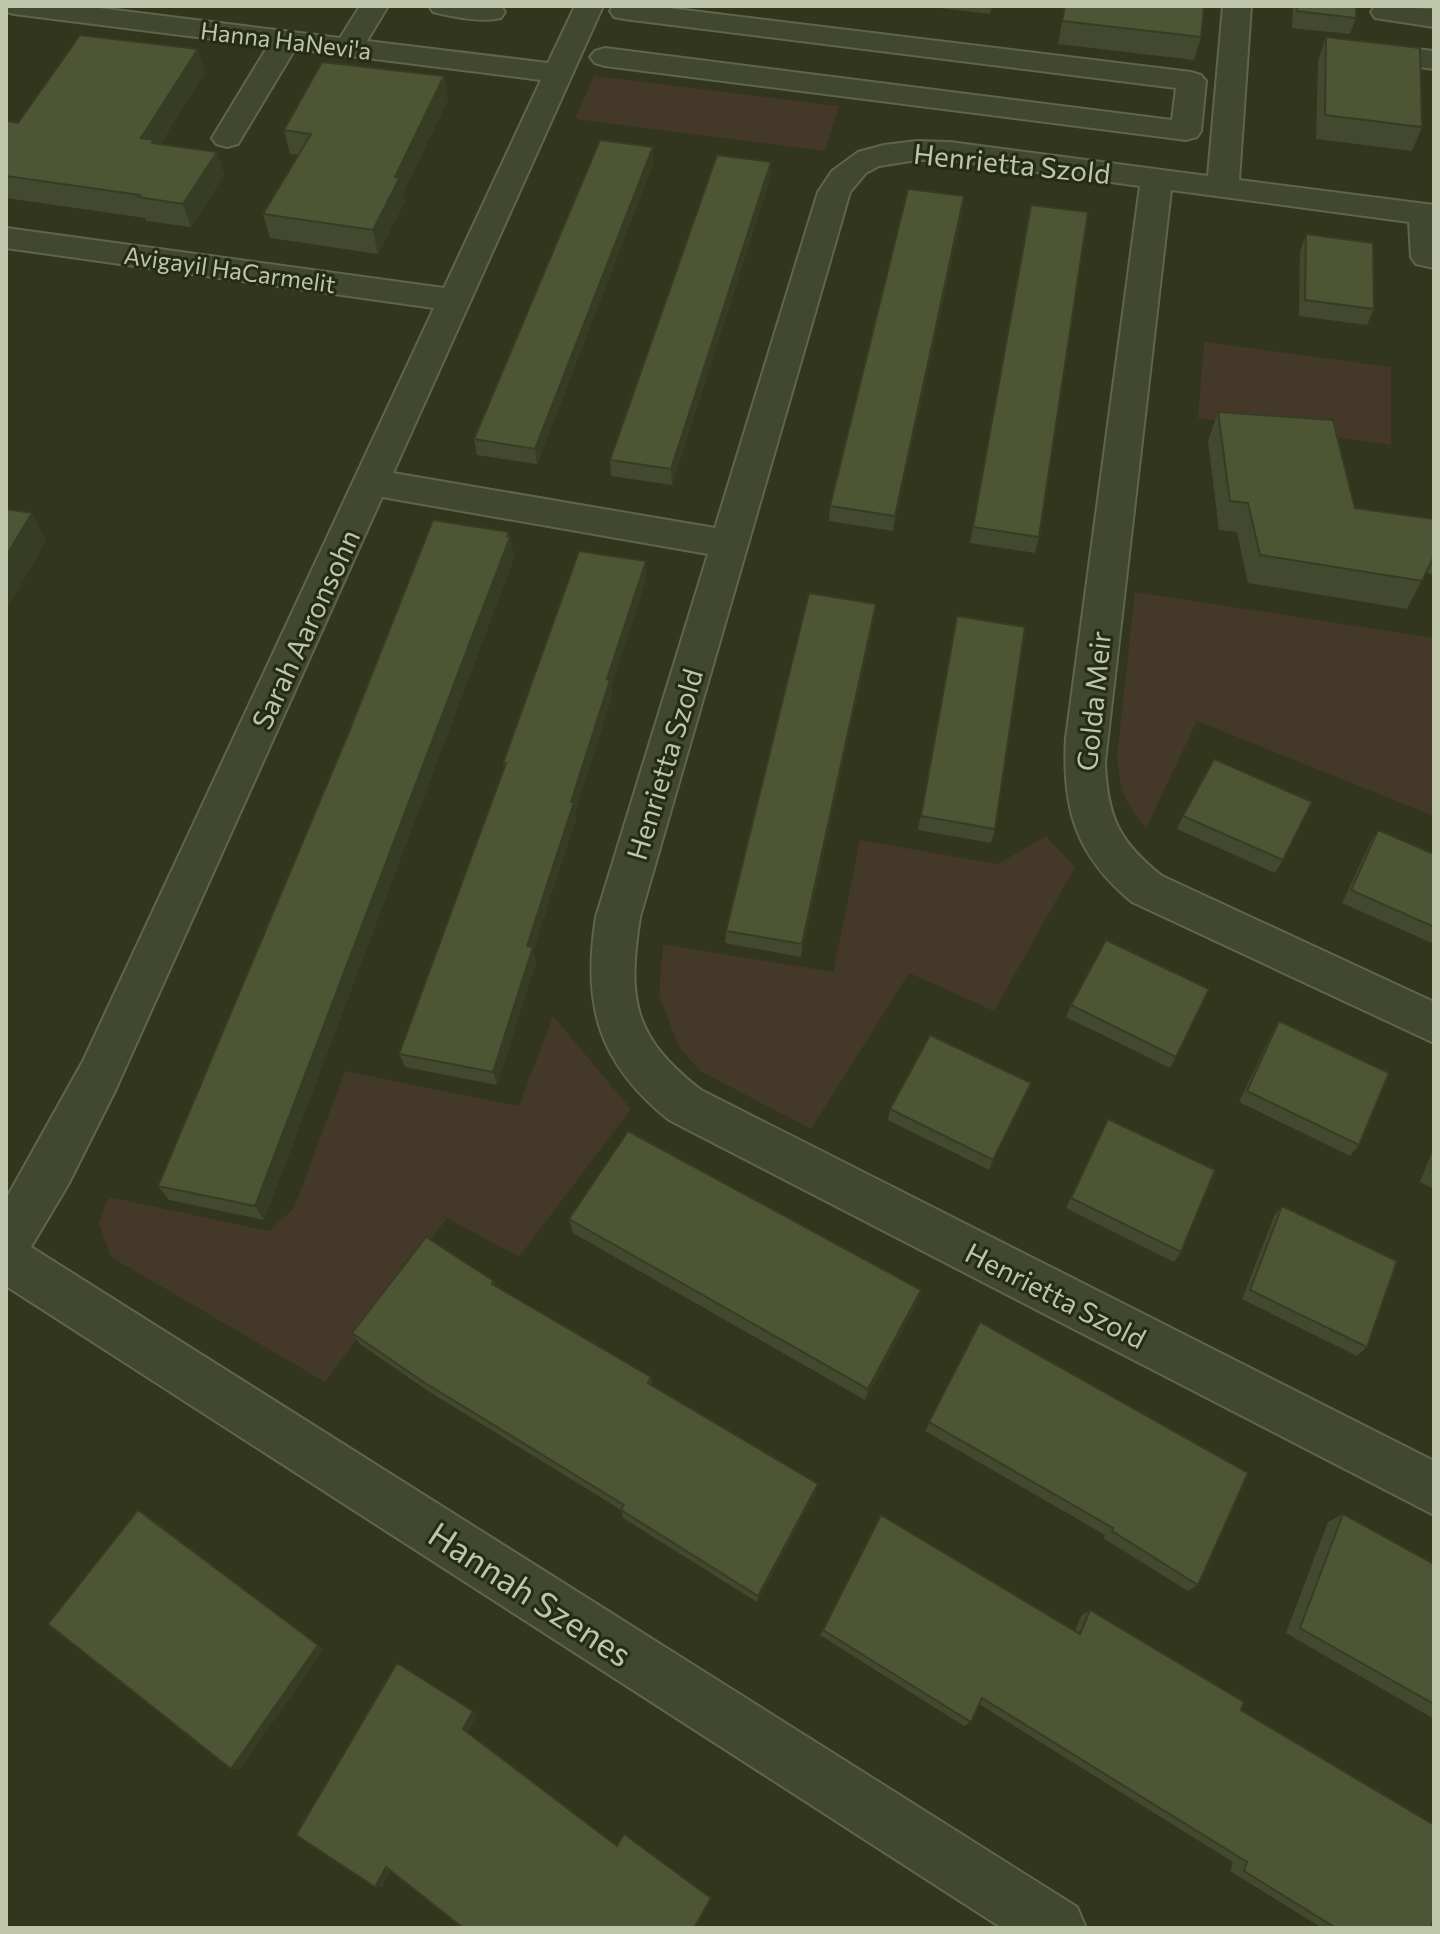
<svg xmlns="http://www.w3.org/2000/svg" width="1440" height="1934" viewBox="0 0 1440 1934" font-family="Commissioner,sans-serif">
<style>
.green{fill:#443828}
.lines{fill:none;stroke-linecap:round;stroke-linejoin:round}
.minor-casing{stroke:#5f654d;stroke-width:4}
.minor{fill:#424730;fill-rule:evenodd}
.wall{fill:#43492e}
.shaded-wall{fill:#373c25}
.building{fill:#4e5535;stroke:#373c25;stroke-width:2}
.labels{text-anchor:middle;dominant-baseline:central;stroke-width:6;stroke-linejoin:round;paint-order:stroke}
.far-street-label{font-size:24px;fill:#bec5a9;stroke:#262b16}
.street-label{font-size:28px;fill:#bec5a9;stroke:#262b16}
.near-street-label{font-size:34px;fill:#bec5a9;stroke:#262b16}
</style>
<rect width="100%" height="100%" fill="#31361d"/>
<g class="green">
<path d="M594 76 839 106 825 151 575 119Z"/>
<path d="M1204 342 1391 367V445L1198 418Z"/>
<path d="M1135 592 1434 638V816L1197 721 1146 828C1124 803 1120 790 1117 756Z"/>
<path d="M1046 836 1075 867 994 1011 909 973 811 1129 700 1071 679 1047 659 995 663 944 833 972 860 840 998 864Z"/>
<path d="M553 1016 631 1109 519 1257 447 1218 325 1382 111 1257 99 1223 109 1197 269 1231 294 1208 345 1071 519 1106Z"/>
</g>
<g class="lines">
<g class="minor-casing">
<g id="minor">
<path d="M6 6H83L340 38 360 6H388L367 41 548 63 575 6H603L393 473 715 528 818 192 832 171 858 152 884 145 917 141 950 142 1208 176 1223 6H1251L1239 180 1434 205V268L1416 264 1411 257 1409 222 1171 190 1105 762C1107 817 1119 842 1162 876L1434 1002V1043L1132 902C1076 856 1062 809 1066 738L1140 186 950 160H917L879 166 866 173 850 192 640 917C627 1000 633 1037 701 1090L1434 1461V1515L669 1120C598 1063 582 1005 596 917L708 554 382 497 115 1091 69 1183 31 1247 1077 1907 1086 1928H1002L6 1286V1199L83 1061 434 308 6 248V228L444 288 541 80 295 49 238 144 227 147 216 144 212 138 268 46 14 14 6 12Z"/>
<path d="M429 6H501L505 12 501 18C481 23 453 17 433 12Z"/>
<path d="M613 6H652L1191 72 1201 75 1206 81 1201 131 1197 137 1186 140 605 66 595 63 590 57 595 51 605 48 1172 120 1176 88 624 19 614 17 610 11Z"/>
<path d="M1375 6 1434 9V27L1375 18 1371 12Z"/>
<path d="M1361 43 1434 51V69L1351 58 1346 52 1351 46Z"/>
</g>
</g>
<use href="#minor" class="minor"/>
</g>
<g class="wall">
<path d="M922 6H992L990 14Z"/>
<path d="M1065 6 1201 37 1194 60 1058 44Z"/>
<path d="M1293 6H1356V18L1350 34 1292 28Z"/>
<path d="M1326 37 1422 127 1412 151 1316 139 1318 61Z"/>
<path d="M205 72 160 144 217 152 224 175 191 227 146 221 145 218 6 198V121L18 123Z"/>
<path d="M448 100 403 192 405 201 378 254 270 238 263 214 298 155 290 154 284 130Z"/>
<path d="M653 147V164L537 464 477 455 474 439Z"/>
<path d="M771 162 770 179 672 485 611 476 610 460Z"/>
<path d="M1031 205 1039 537 1035 553 970 543Z"/>
<path d="M962 213 893 531 829 521 830 506Z"/>
<path d="M1306 234 1374 309 1367 325 1299 316 1300 251Z"/>
<path d="M1218 412 1355 508 1434 519V576L1426 572 1407 609 1248 583 1237 532 1219 530 1208 441Z"/>
<path d="M509 532 514 558 264 1220 169 1200 158 1186Z"/>
<path d="M646 561V579L611 687 612 696 575 812 576 818 533 951 536 962 497 1085 405 1067 399 1054 504 768 503 763Z"/>
<path d="M957 616 995 829 991 843 918 830Z"/>
<path d="M874 619 801 957 725 943 726 931Z"/>
<path d="M1183 816 1283 860 1275 873 1177 829Z"/>
<path d="M1378 830 1434 854V944L1342 903 1370 843Z"/>
<path d="M1071 1005 1176 1057 1170 1068 1066 1017Z"/>
<path d="M1279 1021 1359 1145 1350 1156 1239 1102 1272 1033Z"/>
<path d="M1031 1083 989 1170 888 1120 890 1109Z"/>
<path d="M1102 1130 1181 1252 1174 1262 1066 1208Z"/>
<path d="M1434 1147V1189L1420 1182Z"/>
<path d="M1282 1206 1367 1347 1357 1356 1242 1299 1274 1216Z"/>
<path d="M569 1219 917 1303 865 1400 573 1233Z"/>
<path d="M494 1281 496 1286 651 1377 652 1385 816 1492 757 1602 623 1518 621 1510 428 1391 360 1344 352 1333Z"/>
<path d="M980 1322 1198 1585 1188 1591 1103 1538 1105 1535 925 1431Z"/>
<path d="M1343 1514 1434 1564V1719L1286 1633 1328 1522Z"/>
<path d="M881 1515 1075 1631 1081 1616 1090 1610 1241 1710 1431 1928H1322L1230 1871 1233 1862 979 1704 971 1722 964 1726 820 1635Z"/>
</g>
<g class="shaded-wall">
<path d="M6 38 9 46 6 50Z"/>
<path d="M198 49 205 72 157 148 141 138Z"/>
<path d="M444 76 448 100 403 192 405 201 378 254 373 230 395 177Z"/>
<path d="M653 147V164L537 464 535 449Z"/>
<path d="M217 152 224 175 191 227 183 204Z"/>
<path d="M771 162 770 179 672 485 671 469Z"/>
<path d="M964 196 962 213 893 531 895 516Z"/>
<path d="M32 513 46 541 6 611V556Z"/>
<path d="M509 532 514 558 264 1220 255 1206Z"/>
<path d="M646 561V579L611 687 612 696 575 812 576 818 533 951 536 962 497 1085 493 1072 527 946 571 802 607 679Z"/>
<path d="M876 604 874 619 801 957 802 944Z"/>
<path d="M1031 1083 1027 1094 989 1170 993 1160Z"/>
<path d="M921 1290 917 1303 865 1400 868 1389Z"/>
<path d="M818 1484 816 1492 757 1602 758 1596Z"/>
<path d="M138 1510 147 1515 324 1649 240 1770 231 1769Z"/>
<path d="M397 1663 478 1714 468 1732 619 1847 617 1846 463 1729Z"/>
<path d="M386 1867H393L382 1887H375Z"/>
</g>
<g class="building">
<path d="M1065 6H1204L1201 37 1062 21Z"/>
<path d="M1297 6H1356V18L1297 11Z"/>
<path d="M80 35 198 49 141 138 154 140 152 143 217 152 183 204 138 197 140 195 6 176V121L18 123Z"/>
<path d="M1326 37 1420 48 1422 127 1325 115Z"/>
<path d="M322 62 444 76 395 177H400L373 230 263 214 311 134 284 130Z"/>
<path d="M600 140 653 147 535 449 474 439Z"/>
<path d="M717 155 771 162 671 469 610 460Z"/>
<path d="M908 189 964 196 895 516 830 506Z"/>
<path d="M1031 205 1088 212 1039 537 973 527Z"/>
<path d="M1306 234 1373 243 1374 309 1305 300Z"/>
<path d="M1218 412 1333 420 1355 508 1434 519V556L1422 581 1260 555 1248 503 1230 501Z"/>
<path d="M6 509 32 513 6 556Z"/>
<path d="M433 520 509 532 507 536 510 537 255 1206 158 1186 349 732Z"/>
<path d="M579 551 646 561 607 679 610 680 571 802H574L527 946 533 947 493 1072 399 1054 506 763H503Z"/>
<path d="M809 593 876 604 802 944 726 931Z"/>
<path d="M957 616 1025 627 995 829 921 816Z"/>
<path d="M1214 759 1312 802 1283 860 1183 816Z"/>
<path d="M1378 830 1434 854V927L1351 890Z"/>
<path d="M1106 940 1209 989 1176 1057 1071 1005Z"/>
<path d="M1279 1021 1389 1073 1359 1145 1247 1091Z"/>
<path d="M930 1035 1031 1083 993 1160 890 1109Z"/>
<path d="M1108 1119 1215 1170 1181 1252 1071 1198Z"/>
<path d="M628 1131 921 1290 868 1389 569 1219Z"/>
<path d="M1282 1206 1397 1261 1367 1347 1250 1290Z"/>
<path d="M426 1237 494 1281 492 1284 651 1377 648 1383 818 1484 758 1596 621 1510 624 1505 422 1381 352 1333Z"/>
<path d="M980 1322 1248 1473 1198 1585 1112 1531 1113 1528 929 1422Z"/>
<path d="M138 1510 318 1645 231 1769 48 1624Z"/>
<path d="M1343 1514 1434 1564V1704L1300 1628Z"/>
<path d="M881 1515 1080 1634 1090 1610 1244 1702 1241 1710 1434 1825V1917L1431 1928H1336L1244 1871 1247 1862 982 1698 971 1722 823 1630Z"/>
<path d="M397 1663 473 1711 463 1729 617 1846 624 1834 711 1898 694 1928H463L386 1867 375 1887 296 1835Z"/>
</g>
<g class="labels">
<g class="far-street-label">
<text transform="translate(286 40) rotate(7)">Hanna HaNevi'a</text>
<text transform="translate(230 269) rotate(8)">Avigayil HaCarmelit</text>
</g>
<g class="street-label">
<text transform="translate(1012 163) rotate(6)">Henrietta Szold</text>
<text transform="translate(305 629) rotate(-65)">Sarah Aaronsohn</text>
<text transform="translate(1093 701) rotate(-84)">Golda Meir</text>
<text transform="translate(664 764) rotate(-73)">Henrietta Szold</text>
<text transform="translate(1056 1295) rotate(27)">Henrietta Szold</text>
</g>
<g class="near-street-label">
<text transform="translate(531 1593) rotate(33)">Hannah Szenes</text>
</g>
</g>
<rect width="1440" height="1934" fill="none" stroke="#bec5a9" stroke-width="16"/>
</svg>
